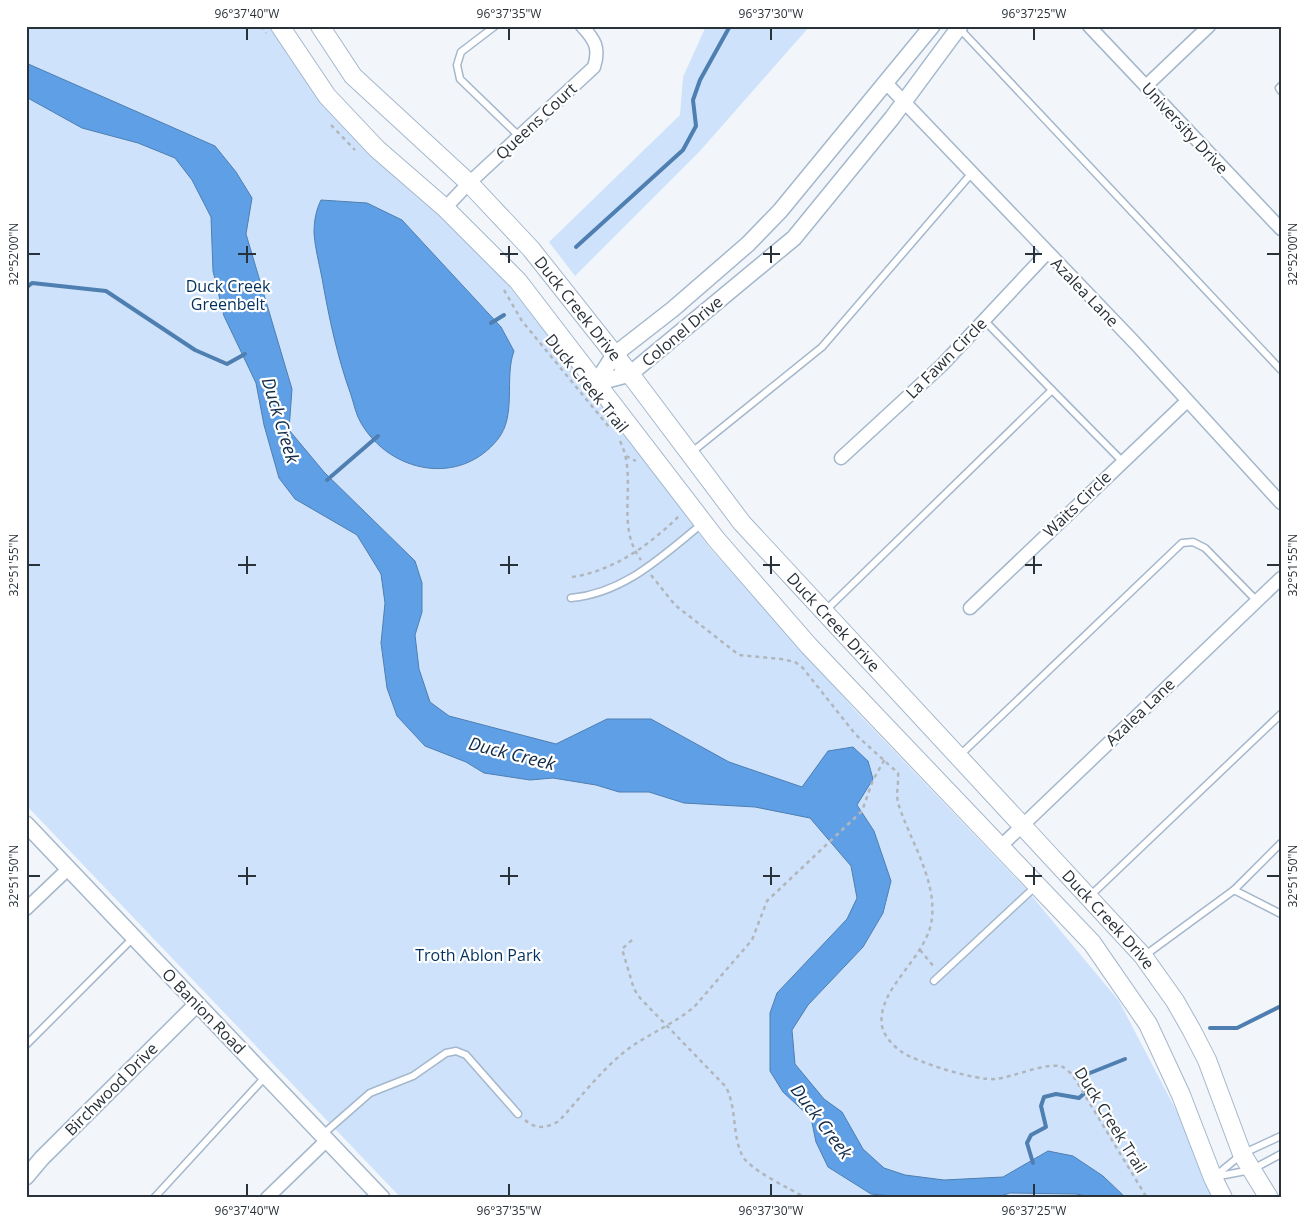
<svg xmlns="http://www.w3.org/2000/svg" width="1307" height="1224" viewBox="0 0 1307 1224" font-family="'Open Sans',sans-serif">
<style>
.green{fill:#cee3fb}
.water{fill:#5f9fe5;stroke:#4f7eb1}
.lines{fill:none;stroke-linecap:round;stroke-linejoin:round}
.stream{stroke:#4f7eb1;stroke-width:4}
.service-casing{stroke:#a4b7cc;stroke-width:9}
.minor-casing{stroke:#a4b7cc;stroke-width:15}
.tertiary-casing{stroke:#a4b7cc;stroke-width:18}
.secondary-casing{stroke:#a4b7cc;stroke-width:20}
.path{stroke:#b1b6bc;stroke-width:2.5;stroke-dasharray:4 4;stroke-linecap:butt}
.service{stroke:#fff;stroke-width:6}
.minor{stroke:#fff;stroke-width:12}
.tertiary{stroke:#fff;stroke-width:15}
.secondary{stroke:#fff;stroke-width:18}
.ticks{fill:none;stroke:#293139;stroke-width:2}
.labels{text-anchor:middle;dominant-baseline:central;stroke-width:4.5;stroke-linejoin:round;paint-order:stroke}
.street-label{font-size:16px;fill:#293139;stroke:#fff}
.park-label{font-size:16px;fill:#02315d;stroke:#fff}
.water-label{font-size:18px;font-style:italic;fill:#112c48;stroke:#fff}
.neatline{fill:none;stroke:#293139;stroke-width:2}
.ticks-label{font-size:12px;text-anchor:middle;fill:#293139}
</style>
<rect width="100%" height="100%" fill="#f2f6fb"/>
<g class="green">
<path d="M26 26H276L509 286 651 467 709 547 856 711 1026 889 1119 1001 1222 1198H401L26 805Z"/>
<path d="M706 26H810L700 151 575 276 549 242 680 115 683 77Z"/>
</g>
<g class="water">
<path d="M26 63 215 146 236 172 252 198 246 234 292 389 289 430 324 472 415 561 422 583V612L415 635 419 669 430 702 449 716 556 744 607 719H651L729 762 802 787 828 751 853 747 868 761 873 779 857 805 874 831 891 881 883 913 863 947 808 1005 792 1030 795 1064 824 1099 842 1112 863 1149 884 1168 905 1175 944 1180 1003 1177 1048 1151 1073 1156 1103 1176 1126 1198H1096L1076 1194 1010 1193 994 1198H913L871 1194 828 1167 816 1142 811 1118 783 1092 770 1071V1013L777 993 847 919 857 898 851 866 810 818 755 807 684 803 649 792H619L596 785 553 778 530 780 484 773 466 762 425 746 397 716 387 688 381 643 385 603 381 574 357 535 295 499 279 478 264 425 256 383 224 316 213 271 211 217 192 180 175 158 138 143 82 128 26 97Z"/>
<path d="M321 200 367 203 402 220 501 327 514 351C504 378 517 415 498 439 460 487 390 473 361 423 356 415 354 404 351 395 337 356 329 318 322 278 319 263 315 248 314 233 314 221 316 210 321 200Z"/>
</g>
<g class="lines">
<g class="stream">
<path d="M576 247 683 150 696 126 693 100 700 80 730 26"/>
<path d="M26 288 32 283 106 291 195 350 227 364 245 354"/>
<path d="M491 323 504 315"/>
<path d="M327 480 378 436"/>
<path d="M1210 1028H1237L1281 1006"/>
<path d="M1033 1163 1027 1143 1031 1135 1046 1127 1041 1106 1044 1097 1056 1094 1079 1098 1087 1091 1085 1075 1125 1059"/>
</g>
<g class="service-casing">
<g id="service">
<path d="M495 26 461 52 457 65 460 79 520 137"/>
<path d="M959 28 1281 370"/>
<path d="M1281 86 1279 88 1281 91"/>
<path d="M984 320 1052 390"/>
<path d="M692 452 822 347 971 174"/>
<path d="M571 598C625 593 662 556 703 523"/>
<path d="M825 611 1052 390 1122 461"/>
<path d="M959 756 1182 543 1193 542 1205 548 1256 600"/>
<path d="M1281 843 1234 890 1281 914"/>
<path d="M1090 896 1281 714"/>
<path d="M1144 956 1234 890"/>
<path d="M934 981 1037 885"/>
<path d="M26 1045 133 938"/>
<path d="M322 1135 370 1093 413 1076 446 1053 456 1051 466 1055 518 1114"/>
<path d="M1214 1177 1242 1154 1281 1136"/>
<path d="M1214 1177 1251 1170 1281 1154"/>
<path d="M154 1198 266 1076"/>
</g>
</g>
<g class="minor-casing">
<g id="minor">
<path d="M1089 26 1281 229"/>
<path d="M886 83 1135 343 1281 503"/>
<path d="M1146 86 1209 26"/>
<path d="M445 208 469 183 594 67C600 48 595 40 582 26"/>
<path d="M841 458 942 365 1047 253"/>
<path d="M970 608 1186 402"/>
<path d="M1001 846 1281 578"/>
<path d="M26 909 69 868"/>
<path d="M267 1198 327 1140"/>
</g>
</g>
<g class="tertiary-casing">
<g id="tertiary">
<path d="M596 383 630 374 794 238 892 118 960 26"/>
<path d="M596 383 614 355 673 309 748 244 780 211 932 26"/>
<path d="M26 824 382 1198"/>
<path d="M26 1177 42 1158 197 1004"/>
</g>
</g>
<g class="secondary-casing">
<g id="secondary">
<path d="M280 26 327 96 377 149 445 208 518 281 716 539 809 646 1092 943 1148 1024 1181 1095 1213 1178 1223 1198"/>
<path id="s1" d="M320 26 353 76 469 183 531 249 630 374 742 523 1143 956 1175 1001 1191 1029 1207 1060 1242 1154 1269 1198"/>
</g>
</g>
<g class="path">
<path d="M261 26 266 33"/>
<path d="M331 125 355 150"/>
<path d="M504 290 522 321 609 427"/>
<path d="M620 441C639 479 614 524 641 560"/>
<path d="M626 456 636 461"/>
<path d="M651 575 675 605 739 655 781 659 795 662 802 667 856 735 898 773C899 784 895 795 899 806 911 842 936 879 932 918 928 958 876 988 882 1026 884 1036 893 1046 902 1052 918 1063 977 1081 996 1079 1014 1077 1048 1061 1063 1067 1066 1069 1069 1072 1072 1074L1147 1198"/>
<path d="M572 577C614 571 651 544 680 515"/>
<path d="M632 940 622 949 634 989 640 998 726 1087C737 1109 732 1134 742 1155 749 1170 791 1189 806 1198"/>
<path d="M920 950 935 968"/>
<path d="M525 1120C536 1130 547 1128 559 1121 581 1097 602 1069 628 1049 650 1033 676 1023 695 1006L752 940 767 901 862 811 873 780 885 759"/>
</g>
<use href="#service" class="service"/>
<use href="#minor" class="minor"/>
<use href="#tertiary" class="tertiary"/>
<use href="#secondary" class="secondary"/>
</g>
<path class="ticks" d="M247 28V40M509 28V40M771 28V40M1034 28V40M247 246V263M509 246V263M771 246V263M1034 246V263M28 254H40M238 254H256M500 254H518M763 254H780M1025 254H1042M1267 254H1280M247 556V574M509 556V574M771 556V574M1034 556V574M28 565H40M238 565H256M500 565H518M763 565H780M1025 565H1042M1267 565H1280M247 867V885M509 867V885M771 867V885M1034 867V885M28 876H40M238 876H256M500 876H518M763 876H780M1025 876H1042M1267 876H1280M247 1184V1196M509 1184V1196M771 1184V1196M1034 1184V1196"/>
<g class="labels">
<g class="street-label">
<text transform="translate(536 121) rotate(-43)">Queens Court</text>
<text transform="translate(1185 128) rotate(47)">University Drive</text>
<text transform="translate(1085 292) rotate(46)">Azalea Lane</text>
<text stroke="none"><textPath href="#s1" startOffset="384">Duck Creek Drive</textPath></text>
<text transform="translate(682 331) rotate(-40)">Colonel Drive</text>
<text transform="translate(946 358) rotate(-45)">La Fawn Circle</text>
<text transform="translate(587 383) rotate(51)">Duck Creek Trail</text>
<text transform="translate(1077 504) rotate(-44)">Waits Circle</text>
<text stroke="none"><textPath href="#s1" startOffset="789">Duck Creek Drive</textPath></text>
<text transform="translate(1140 712) rotate(-44)">Azalea Lane</text>
<text stroke="none"><textPath href="#s1" startOffset="1194">Duck Creek Drive</textPath></text>
<text transform="translate(204 1011) rotate(46)">O Banion Road</text>
<text transform="translate(111 1089) rotate(-45)">Birchwood Drive</text>
<text transform="translate(1111 1120) rotate(58)">Duck Creek Trail</text>
</g>
<g class="park-label">
<text x="228" y="286">Duck Creek<tspan x="228" dy="18">Greenbelt</tspan></text>
<text x="478" y="955">Troth Ablon Park</text>
</g>
<g class="water-label">
<text transform="translate(281 420) rotate(73)">Duck Creek</text>
<text transform="translate(512 753) rotate(14)">Duck Creek</text>
<text transform="translate(822 1121) rotate(53)">Duck Creek</text>
</g>
</g>
<rect width="1307" height="1224" fill="none" stroke="#ffffff" stroke-width="55"/>
<rect x="28" y="28" width="1252" height="1168" class="neatline"/>
<g class="ticks-label">
<text x="247" y="18">96°37'40"W</text>
<text x="509" y="18">96°37'35"W</text>
<text x="771" y="18">96°37'30"W</text>
<text x="1034" y="18">96°37'25"W</text>
<text transform="translate(14 254) rotate(-90)" y="4">32°52'00"N</text>
<text transform="translate(1293 254) rotate(-90)" y="4">32°52'00"N</text>
<text transform="translate(14 565) rotate(-90)" y="4">32°51'55"N</text>
<text transform="translate(1293 565) rotate(-90)" y="4">32°51'55"N</text>
<text transform="translate(14 876) rotate(-90)" y="4">32°51'50"N</text>
<text transform="translate(1293 876) rotate(-90)" y="4">32°51'50"N</text>
<text x="247" y="1215">96°37'40"W</text>
<text x="509" y="1215">96°37'35"W</text>
<text x="771" y="1215">96°37'30"W</text>
<text x="1034" y="1215">96°37'25"W</text>
</g>
</svg>
